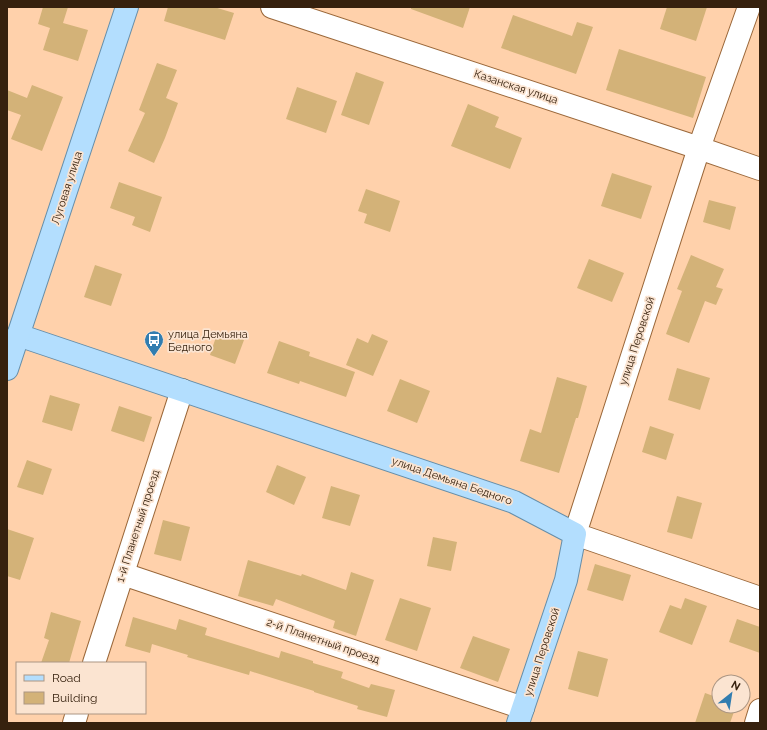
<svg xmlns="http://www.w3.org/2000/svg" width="767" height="730" viewBox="0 0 767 730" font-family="Raleway,sans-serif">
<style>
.building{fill:#d3b278}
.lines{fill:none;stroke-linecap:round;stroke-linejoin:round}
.minor-casing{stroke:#9a6739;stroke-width:24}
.major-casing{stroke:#668ea9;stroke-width:24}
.minor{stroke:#fff;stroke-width:22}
.major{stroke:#b3defe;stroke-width:22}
.labels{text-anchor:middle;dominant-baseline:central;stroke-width:3.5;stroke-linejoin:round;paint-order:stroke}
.street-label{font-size:11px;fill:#36210e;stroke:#fbe4d1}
.poi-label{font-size:11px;fill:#36210e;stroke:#fbe4d1;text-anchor:start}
</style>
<rect width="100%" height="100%" fill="#ffd1ab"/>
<g class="building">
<path d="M43 7H68L63 23 88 30 78 61 43 50 50 28 38 24Z"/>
<path d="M168 7H214L234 13 225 40 164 21Z"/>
<path d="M411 7H470L463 28 411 9Z"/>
<path d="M667 7H707L696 41 660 29Z"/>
<path d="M513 15 572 36 577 22 593 27 576 74 501 48Z"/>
<path d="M619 49 706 77 693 118 606 90Z"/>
<path d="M157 63 177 70 166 98 178 103 165 138 154 163 128 151 145 113 139 110Z"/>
<path d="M356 72 384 82 369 125 341 115Z"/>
<path d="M32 85 63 97 42 151 11 139 21 115 7 110V90L27 98Z"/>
<path d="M297 87 337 101 326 133 286 119Z"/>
<path d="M468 104 499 117 495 127 522 138 510 169 451 146Z"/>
<path d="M612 173 652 186 641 219 601 206Z"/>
<path d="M119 182 162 197 150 232 132 225 135 217 110 208Z"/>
<path d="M366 189 400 201 390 232 364 223 367 214 358 211Z"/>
<path d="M709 200 736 207 730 230 703 222Z"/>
<path d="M691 255 724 269 716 287 723 289 716 305 705 301 689 343 666 334 682 291 677 289Z"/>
<path d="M589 259 624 273 612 302 577 288Z"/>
<path d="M95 265 122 274 111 306 84 297Z"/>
<path d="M218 331 244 340 235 364 210 355Z"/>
<path d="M372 334 388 341 373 376 346 365 357 338 368 343Z"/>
<path d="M279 341 310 352 309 356 355 372 346 397 300 381 299 384 267 373Z"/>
<path d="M677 368 710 378 700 410 668 400Z"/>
<path d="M557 377 587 386 578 418H576L559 473 520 461 530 429 541 433Z"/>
<path d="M400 379 430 391 417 423 387 411Z"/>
<path d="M50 395 80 404 72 431 42 422Z"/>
<path d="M119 406 152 417 144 442 111 431Z"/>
<path d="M650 426 674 434 666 460 642 452Z"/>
<path d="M27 460 52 469 43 495 17 487Z"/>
<path d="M277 465 306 477 294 505 266 492Z"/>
<path d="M331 486 360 495 350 526 322 518Z"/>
<path d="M677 496 702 503 692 539 667 532Z"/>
<path d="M163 520 190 527 181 561 154 554Z"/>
<path d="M7 529 34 538 20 580 7 576Z"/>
<path d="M433 537 457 542 451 571 427 566Z"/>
<path d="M248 560 301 576 302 574 346 590 351 572 374 580 356 636 333 628 335 621 276 599 273 606 238 596Z"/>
<path d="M595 564 631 575 623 601 587 590Z"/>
<path d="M400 598 431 608 417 651 385 640Z"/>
<path d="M685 598 707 606 692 645 659 632 670 605 681 609Z"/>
<path d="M51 612 81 621 69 663H41L49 640 44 638Z"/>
<path d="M133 617 176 630 179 619 207 628 205 635 279 658 281 651 313 661V663L343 672 341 678 369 688 371 684 395 690 387 717 357 709 358 706 314 692V691L250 671 249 675 187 657 188 655 152 644 150 653 125 646Z"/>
<path d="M737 619 760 627V653L729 642Z"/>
<path d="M473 636 510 649 498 682 460 668Z"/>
<path d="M578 651 608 659 598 697 568 689Z"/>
<path d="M705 693 719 698V706H736L730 723H695Z"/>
</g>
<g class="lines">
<g class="minor-casing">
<g id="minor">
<path d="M272 7 699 148 760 169"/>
<path d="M749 7 699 148 575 534 760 598"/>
<path d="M123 574 523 708"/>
<path d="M94 663 182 390"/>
<path d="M74 723 77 713"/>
<path d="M756 723 760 710"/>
</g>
</g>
<g class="major-casing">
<g id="major">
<path d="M18 335 514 502 575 534 566 580 518 723"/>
<path d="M7 369 127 7"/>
</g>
</g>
<use href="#minor" class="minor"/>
<use href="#major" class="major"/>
</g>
<defs>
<g id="bus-pin" transform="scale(1)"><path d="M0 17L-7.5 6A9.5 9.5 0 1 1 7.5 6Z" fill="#317db0" stroke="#fbe4d1"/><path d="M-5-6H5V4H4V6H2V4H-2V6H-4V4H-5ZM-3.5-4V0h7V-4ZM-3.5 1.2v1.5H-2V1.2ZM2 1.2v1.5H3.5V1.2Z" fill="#fff"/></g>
</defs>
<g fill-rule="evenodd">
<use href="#bus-pin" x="154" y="340"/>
</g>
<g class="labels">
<g class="street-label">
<text transform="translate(516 87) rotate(18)">Казанская улица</text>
<text transform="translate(67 188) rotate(-72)">Луговая улица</text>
<text transform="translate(637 341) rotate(-72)">улица Перовской</text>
<text transform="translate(452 481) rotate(19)">улица Демьяна Бедного</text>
<text transform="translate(138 526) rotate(-72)">1-й Планетный проезд</text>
<text transform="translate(323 641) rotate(19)">2-й Планетный проезд</text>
<text transform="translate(542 652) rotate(-72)">улица Перовской</text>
</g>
<g class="poi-label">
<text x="168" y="334">улица Демьяна<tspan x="168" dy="13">Бедного</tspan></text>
</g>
</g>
<rect width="767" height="730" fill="none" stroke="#36210e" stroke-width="16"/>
<rect x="16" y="662" width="130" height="52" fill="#fbe4d1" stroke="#ac9683"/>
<rect x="24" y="675" width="20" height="6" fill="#b3defe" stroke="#ac9683"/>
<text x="52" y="682" font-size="12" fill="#36210e">Road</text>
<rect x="24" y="692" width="20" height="12" fill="#d3b278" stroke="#ac9683"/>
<text x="52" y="702" font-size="12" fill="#36210e">Building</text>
<g transform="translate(731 694) rotate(30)"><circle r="19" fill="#fbe4d1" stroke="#ac9683"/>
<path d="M0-3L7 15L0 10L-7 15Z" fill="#317db0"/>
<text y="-6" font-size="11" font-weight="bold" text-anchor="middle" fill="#36210e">N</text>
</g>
</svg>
